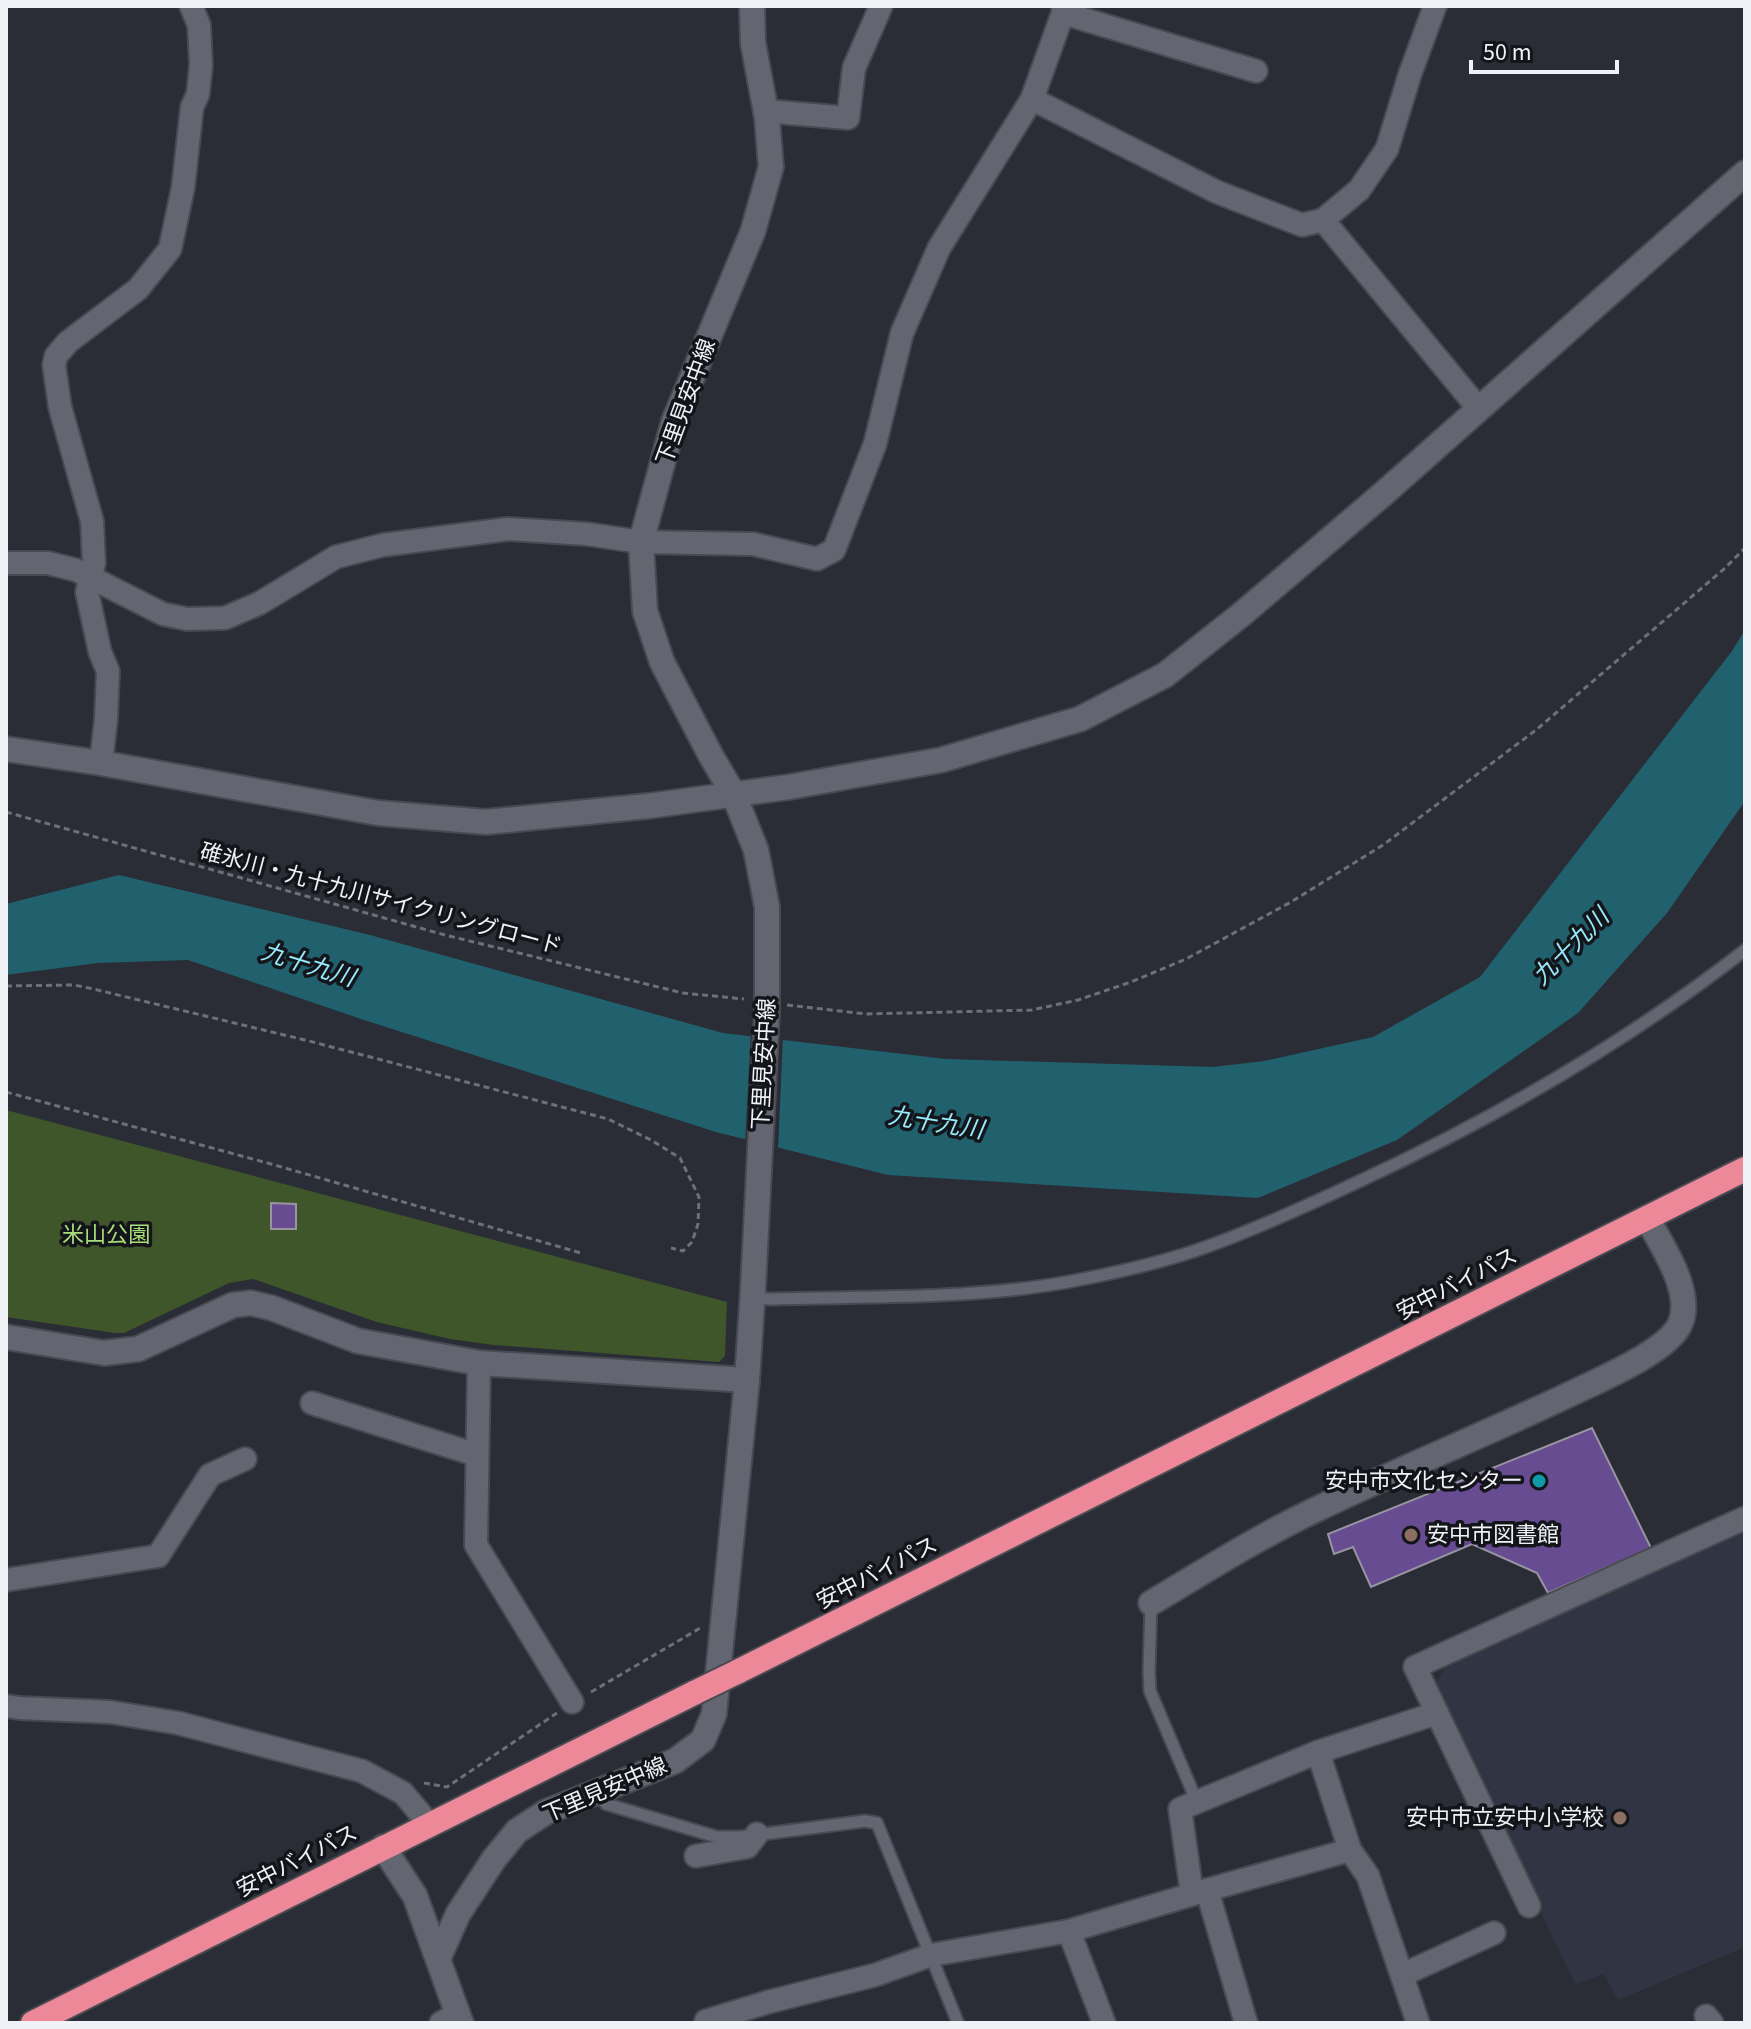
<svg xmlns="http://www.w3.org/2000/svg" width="1751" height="2029" viewBox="0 0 1751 2029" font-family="'Source Sans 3','Noto Sans JP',sans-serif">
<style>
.built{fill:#303443}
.green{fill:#3f562a}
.water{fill:#20616d}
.pier{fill:#2a2d36}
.building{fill:#674c92;stroke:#9894a0;stroke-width:2}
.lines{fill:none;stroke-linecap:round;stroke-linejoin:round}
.lane-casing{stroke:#484a52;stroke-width:15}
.street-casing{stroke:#484a52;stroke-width:26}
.secondary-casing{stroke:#484a52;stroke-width:28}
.highway-casing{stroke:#484a52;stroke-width:28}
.path{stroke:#6d7078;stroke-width:3;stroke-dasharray:6 4;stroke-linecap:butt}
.lane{stroke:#636671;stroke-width:11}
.street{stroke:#636671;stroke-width:22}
.secondary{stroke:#636671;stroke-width:24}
.highway{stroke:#ed8899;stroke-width:24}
.highway-bridge-casing{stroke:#484a52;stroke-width:28;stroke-linecap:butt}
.highway-bridge{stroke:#ed8899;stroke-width:24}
.culture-dot{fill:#0f9aa8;stroke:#14151a;stroke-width:3}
.education-dot{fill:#8d6e63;stroke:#14151a;stroke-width:3}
.labels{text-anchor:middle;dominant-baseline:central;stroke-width:7;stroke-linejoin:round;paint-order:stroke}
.street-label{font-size:22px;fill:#f0f2f8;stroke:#14151a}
.park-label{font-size:22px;fill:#a8de79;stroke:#14151a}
.poi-label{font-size:22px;fill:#f0f2f8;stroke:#14151a;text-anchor:end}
.water-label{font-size:24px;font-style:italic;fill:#96eafc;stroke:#14151a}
</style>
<rect width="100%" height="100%" fill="#2a2d36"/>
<path class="built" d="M1745 1528V1947L1618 2000 1604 1974 1575 1984 1433 1688 1446 1665Z"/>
<path class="green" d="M6 1110 727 1302 725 1356 719 1362 494 1345 450 1339 377 1322 253 1279 229 1283 124 1333H115L6 1317Z"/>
<path class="water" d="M1745 630V801L1667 913 1578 1013 1397 1140 1258 1198 888 1175 716 1132 364 1020 188 960 98 963 6 975V904L119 875 370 935 723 1033 946 1059 1213 1067 1264 1061 1373 1037 1480 977 1732 651Z"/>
<path class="pier" d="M751 1032 783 1036 778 1151 745 1143Z"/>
<g class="building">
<path d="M271 1203 296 1204V1229H271Z"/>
<path d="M1592 1428 1651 1548 1548 1593 1537 1573 1472 1544 1371 1587 1353 1547 1334 1554 1328 1534Z"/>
</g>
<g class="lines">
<g class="lane-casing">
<g id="lane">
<path d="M752 1298 769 1299C874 1296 980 1300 1083 1279 1124 1271 1167 1261 1206 1247 1259 1228 1311 1204 1362 1180 1497 1117 1627 1042 1745 950"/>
<path d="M1151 1603 1149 1671 1150 1691 1197 1802"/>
<path d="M597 1792 606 1804 717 1837H740L865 1821 877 1823 958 2023"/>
</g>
</g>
<g class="street-casing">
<g id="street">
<path d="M1063 13 1256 71"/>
<path d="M1032 99 1217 192 1302 225 1323 220 1359 190 1387 149 1410 74 1435 6"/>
<path d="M765 111 848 118 854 68 881 6"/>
<path d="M1323 220 1479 409"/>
<path d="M6 563H48L76 570 163 614 187 619 225 618 260 603 336 557 383 545 508 529 587 534 641 542 753 544 817 559 834 550 875 444 902 333 939 248 1032 99 1063 13V6"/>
<path d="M101 763 106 719 108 671 100 652 87 592 94 563 92 521 60 407 54 365 56 356 68 342 138 289 170 249 183 188 192 107 198 94 201 65 199 25 191 6"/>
<path d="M479 1363 476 1545 572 1702"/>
<path d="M312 1403 477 1455"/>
<path d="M6 1580 158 1556 210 1475 245 1459"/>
<path d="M6 1706 19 1708 110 1712 178 1723 362 1771 403 1793 429 1824"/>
<path d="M1437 1713 1415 1667 1745 1518"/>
<path d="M1318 1752 1350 1850 1368 1876 1418 2023"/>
<path d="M696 1856 747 1847 757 1834"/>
<path d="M1207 1890 1246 2023"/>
<path d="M1192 1894 1180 1809 1318 1752 1437 1713 1529 1906"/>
<path d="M1069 1931 1104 2023"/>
<path d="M1402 1975 1494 1933"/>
<path d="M1706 2016 1712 2023"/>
<path d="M706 2021 768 2002 875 1975 931 1955 1069 1931 1207 1890 1350 1850"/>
<path d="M441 2023 457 2014"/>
</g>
</g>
<g class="secondary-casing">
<g id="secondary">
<path d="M6 749 101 763 378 813 486 822 648 806 789 787 941 760 1080 719 1165 675 1242 614 1383 494 1745 173"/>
<path d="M6 1337 104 1353 138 1349 233 1305 251 1303 272 1308 358 1341 479 1363 747 1380"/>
<path d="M1151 1603C1205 1571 1258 1537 1315 1510 1404 1467 1496 1430 1585 1387 1610 1375 1669 1349 1680 1324 1694 1292 1662 1246 1647 1218"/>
<path d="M383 1847 415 1896 461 2023"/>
<path d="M438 1959 458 1914 494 1859 517 1831 546 1812 675 1761 703 1740 714 1714 747 1380 753 1289 767 1012V907L756 850 734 795 711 756 662 662 645 611 641 542 674 421 753 231 771 167 767 118 753 43 752 6"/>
</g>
</g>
<g class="highway-casing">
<g id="highway">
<path d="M737 1672 1745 1169"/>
<path d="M33 2023 696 1692"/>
</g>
</g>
<g class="path">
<path d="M6 812 445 935 683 993 744 999"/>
<path d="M6 986 74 985 89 988 305 1040 608 1119 651 1140 680 1158 699 1197 698 1224 692 1242 683 1251 671 1248"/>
<path d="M787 1005 866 1014 1032 1010 1078 1000 1131 982 1186 959 1291 902 1383 845 1536 730 1724 569 1745 548"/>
<path d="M6 1092 271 1164 581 1253"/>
<path d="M591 1692 702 1627"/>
<path d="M424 1783 447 1787 557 1713"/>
</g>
<use href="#lane" class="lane"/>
<use href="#street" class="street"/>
<use href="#secondary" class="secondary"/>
<use href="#highway" class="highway"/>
<g class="highway-bridge-casing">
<path id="highway-bridge" d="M696 1692 737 1672"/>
</g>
<use href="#highway-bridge" class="highway-bridge"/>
</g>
<circle class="culture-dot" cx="1539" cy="1481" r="8"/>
<g class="education-dot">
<circle cx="1411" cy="1535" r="8"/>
<circle cx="1620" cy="1818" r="8"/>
</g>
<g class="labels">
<g class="street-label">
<text transform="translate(686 402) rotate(-70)">下里見安中線</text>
<text transform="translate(381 899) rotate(15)">碓氷川・九十九川サイクリングロード</text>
<text transform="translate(764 1064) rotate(-87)">下里見安中線</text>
<text transform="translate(1457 1284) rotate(-27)">安中バイパス</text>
<text transform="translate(877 1573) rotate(-27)">安中バイパス</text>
<text transform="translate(605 1790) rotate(-23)">下里見安中線</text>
<text transform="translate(297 1861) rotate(-27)">安中バイパス</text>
</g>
<g class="park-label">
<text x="106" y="1235">米山公園</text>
</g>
<g class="poi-label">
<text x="1523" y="1481">安中市文化センター</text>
<text x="1427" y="1535" text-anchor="start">安中市図書館</text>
<text x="1604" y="1818">安中市立安中小学校</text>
</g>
<g class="water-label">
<text transform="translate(1571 947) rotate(-45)">九十九川</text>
<text transform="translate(308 965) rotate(17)">九十九川</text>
<text transform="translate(936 1123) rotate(9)">九十九川</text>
</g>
</g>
<rect width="1751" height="2029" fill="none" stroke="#f0f2f8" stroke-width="16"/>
<path d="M1471 60v12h146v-12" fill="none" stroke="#f0f2f8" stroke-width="4"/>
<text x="1483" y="60" font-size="24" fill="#f0f2f8" stroke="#14151a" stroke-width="6" paint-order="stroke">50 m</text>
</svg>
